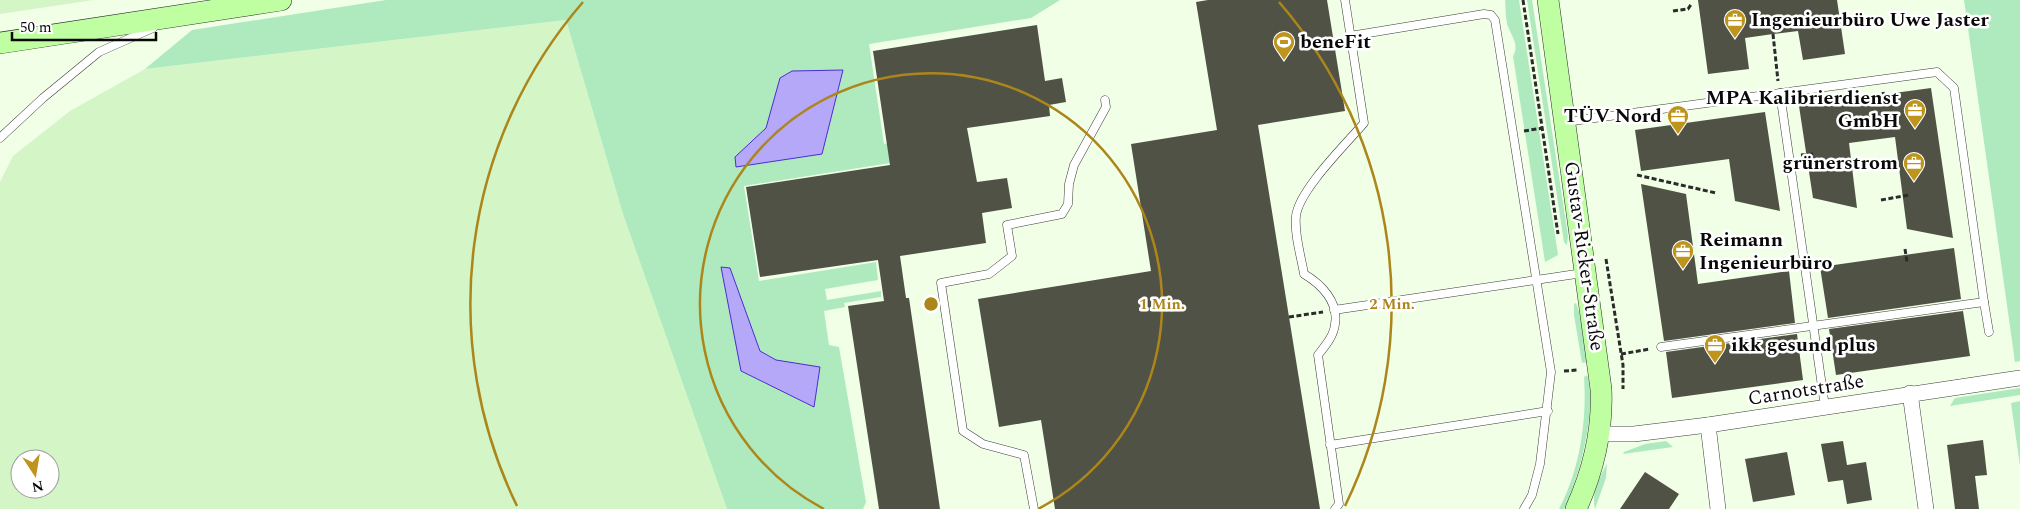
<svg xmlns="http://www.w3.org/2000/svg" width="2020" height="509" viewBox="0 0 2020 509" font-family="Spectral,serif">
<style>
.farmland{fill:#d4f5c5;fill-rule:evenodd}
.green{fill:#afeabf}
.water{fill:#b5a8f9;stroke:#4b2cd3}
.building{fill:#505245}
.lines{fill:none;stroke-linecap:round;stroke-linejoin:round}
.lane-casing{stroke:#3c3c3c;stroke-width:9}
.street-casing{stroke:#3c3c3c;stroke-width:16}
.secondary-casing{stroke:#2b2b2b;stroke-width:22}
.path{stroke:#2b2b2b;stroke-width:3;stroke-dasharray:5 2.5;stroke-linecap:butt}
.lane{stroke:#fff;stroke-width:8}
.street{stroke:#fff;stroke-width:15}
.secondary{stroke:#bfffa1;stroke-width:21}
.ring{fill:none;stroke:#ac861b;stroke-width:2.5}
.labels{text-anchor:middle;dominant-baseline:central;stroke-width:5;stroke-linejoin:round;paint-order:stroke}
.poi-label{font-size:20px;font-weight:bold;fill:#090909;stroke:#fff;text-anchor:start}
.street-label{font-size:20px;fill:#090909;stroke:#fff}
.centre{fill:#ac861b;stroke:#fff;stroke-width:2.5}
.ring-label{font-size:15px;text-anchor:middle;font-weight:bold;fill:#ac861b;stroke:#fff;stroke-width:5;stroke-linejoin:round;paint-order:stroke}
</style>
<rect width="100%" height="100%" fill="#f0ffe6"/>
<g class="farmland">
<path d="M0 0H93L0 14Z"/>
<path d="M566 20 623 214 727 509H0V182L13 156 70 111 145 69ZM20 459H50V489H20Z"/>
</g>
<g class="green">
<path d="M386 0H1060L1031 18 869 44 884 144 952 134 954 153 744 186 759 281 876 262 878 280 825 289 827 300 881 291V297L844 303 845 307 824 311 829 345 839 347 866 502 863 509H727L623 214 566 20 145 69 192 30Z"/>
<path d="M1505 0H1519L1558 255 1545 262 1513 56C1519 46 1513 38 1509 29 1505 21 1506 9 1505 0Z"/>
<path d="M1527 0H1532L1568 236 1567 245 1564 242Z"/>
<path d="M1964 0H2020V361L2015 362Z"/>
<path d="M1576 303 1580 315 1587 362 1582 363 1574 315V304Z"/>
<path d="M1587 375C1598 407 1579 479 1564 509H1559C1580 469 1587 421 1584 377Z"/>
<path d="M2020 388V395L1950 406 1955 398Z"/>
<path d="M2020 401V466L2011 403Z"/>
<path d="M1666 441 1673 447 1623 454 1624 452 1645 444Z"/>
<path d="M1607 464 1606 478 1595 509C1591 494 1599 477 1607 464Z"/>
</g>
<g class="water">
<path d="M843 70 822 154 736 167 735 157 766 128 780 78 792 71Z"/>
<path d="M721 267 730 268 760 351 776 360 820 367 814 407 741 371Z"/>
</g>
<g class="building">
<path d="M1208 0H1327L1345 111 1258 125 1320 509H1055L1041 420 999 427 978 299 1151 271 1131 144 1217 130 1196 2Z"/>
<path d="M1698 0H1837L1845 54 1803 60 1798 31 1773 34 1745 38 1749 69 1708 74Z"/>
<path d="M1037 25 1045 81 1062 78 1066 102 1049 105 1050 116 967 128 977 182 1007 178 1012 208 982 213 986 243 900 256 906 298H909L940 509H879L848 306 884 301 878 260 760 277 746 187 890 165 873 51Z"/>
<path d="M1931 88 1953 238 1907 229 1895 137 1849 143 1857 208 1813 198 1799 106Z"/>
<path d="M1765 112 1780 211 1735 201 1729 159 1641 171 1635 130Z"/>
<path d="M1641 184 1686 194 1698 284 1789 271 1795 323 1664 341Z"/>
<path d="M1954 248 1961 299 1828 318 1820 267Z"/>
<path d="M1963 311 1970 356 1836 375 1829 329Z"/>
<path d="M1797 334 1803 380 1672 398 1666 352Z"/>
<path d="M1983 440 1987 475 1975 476 1979 509H1955L1947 445Z"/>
<path d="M1843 441 1847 465 1866 462 1872 500 1847 504 1843 480 1828 482 1821 444Z"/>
<path d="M1787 452 1795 495 1753 502 1745 459Z"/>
<path d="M1645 472 1679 494 1669 509H1620Z"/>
</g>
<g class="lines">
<g class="lane-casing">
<g id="lane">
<path d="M1350 36 1484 14 1491 15 1495 20 1551 372 1540 464 1532 495 1524 509"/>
<path d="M1780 93 1825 407"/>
<path d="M1565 122 1937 72 1954 88 1984 302 1661 347"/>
<path d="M0 138 43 98 99 52 153 28"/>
<path d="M1984 302 1989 332"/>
<path d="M1334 310 1583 273"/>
<path d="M1330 445 1548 411"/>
<path d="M1034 509 1024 455 983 444 963 431 941 283 989 274 1012 256 1007 225 1062 214 1068 204 1069 184 1074 165 1106 107 1105 100"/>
<path d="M1335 509 1339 504 1318 355C1325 346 1334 336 1335 324 1339 302 1321 284 1304 274 1301 256 1294 234 1296 216 1299 190 1346 144 1364 123L1345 0"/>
</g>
</g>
<g class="street-casing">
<g id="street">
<path d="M1910 393 1926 509"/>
<path d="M1708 425 1718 509"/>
<path d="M1599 434H1634L1708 425 2020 378"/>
</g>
</g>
<g class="secondary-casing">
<g id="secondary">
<path d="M1548 0 1601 389C1603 430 1593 471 1576 509"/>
<path d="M0 43 281 0"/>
</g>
</g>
<g class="path">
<path d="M1523 0 1558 234"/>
<path d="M1673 11 1688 9 1692 3"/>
<path d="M1773 34 1778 81"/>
<path d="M1883 92 1884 100"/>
<path d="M1524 131 1543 128"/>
<path d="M1801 155 1813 154"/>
<path d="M1637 175 1716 193"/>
<path d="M1881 200 1909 195"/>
<path d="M1905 249 1907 262"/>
<path d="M1606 259 1623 365V389"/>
<path d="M1289 317 1323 312"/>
<path d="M1621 354 1650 349"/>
<path d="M1564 371 1578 370"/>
</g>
<use href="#lane" class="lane"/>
<use href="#street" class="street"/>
<use href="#secondary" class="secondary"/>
</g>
<g class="ring">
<path d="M824 509A231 231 0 1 1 1038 509"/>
<path d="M517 506A461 461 0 0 1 583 2M1279 2A461 461 0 0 1 1345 506"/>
</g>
<defs>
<g id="office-pin" transform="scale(1.125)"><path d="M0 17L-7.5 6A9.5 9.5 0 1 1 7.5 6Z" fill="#be941d" stroke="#fff"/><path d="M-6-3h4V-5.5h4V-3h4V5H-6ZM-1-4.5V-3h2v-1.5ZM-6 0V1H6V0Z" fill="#fff"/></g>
<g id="stadium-pin" transform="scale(1.125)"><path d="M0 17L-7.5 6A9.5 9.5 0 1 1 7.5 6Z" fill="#be941d" stroke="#fff"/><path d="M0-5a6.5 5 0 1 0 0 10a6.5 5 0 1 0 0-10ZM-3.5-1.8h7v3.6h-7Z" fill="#fff"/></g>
</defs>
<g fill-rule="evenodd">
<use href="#office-pin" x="1735" y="20"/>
<use href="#stadium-pin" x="1284" y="42"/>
<use href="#office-pin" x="1915" y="110"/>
<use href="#office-pin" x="1678" y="116"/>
<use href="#office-pin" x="1914" y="163"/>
<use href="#office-pin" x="1683" y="251"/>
<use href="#office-pin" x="1715" y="345"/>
</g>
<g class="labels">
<g class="poi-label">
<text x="1751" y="20">Ingenieurbüro Uwe Jaster</text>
<text x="1300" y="42">beneFit</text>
<text x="1899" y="98" text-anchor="end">MPA Kalibrierdienst<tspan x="1899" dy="23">GmbH</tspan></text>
<text x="1662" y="116" text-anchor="end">TÜV Nord</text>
<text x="1898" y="163" text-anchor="end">grünerstrom</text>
<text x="1699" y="240">Reimann<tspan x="1699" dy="23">Ingenieurbüro</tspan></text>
<text x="1731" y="345">ikk gesund plus</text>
</g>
<g class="street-label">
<text transform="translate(1584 256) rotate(82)">Gustav-Ricker-Straße</text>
<text transform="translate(1806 390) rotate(-9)">Carnotstraße</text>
</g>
</g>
<circle cx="931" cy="304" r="8" class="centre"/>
<g class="ring-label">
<text x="1162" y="309">1 Min.</text>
<text x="1392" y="309">2 Min.</text>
</g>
<g transform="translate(35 474) rotate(168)"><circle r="24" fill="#ffffff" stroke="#9d9d9d"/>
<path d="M0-4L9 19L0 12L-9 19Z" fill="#be941d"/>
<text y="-8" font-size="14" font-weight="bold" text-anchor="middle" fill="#090909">N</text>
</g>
<path d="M12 32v8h144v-8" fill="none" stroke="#090909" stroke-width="2.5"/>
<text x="20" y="32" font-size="15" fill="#090909" stroke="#ffffff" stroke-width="4" paint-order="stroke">50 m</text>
</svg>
